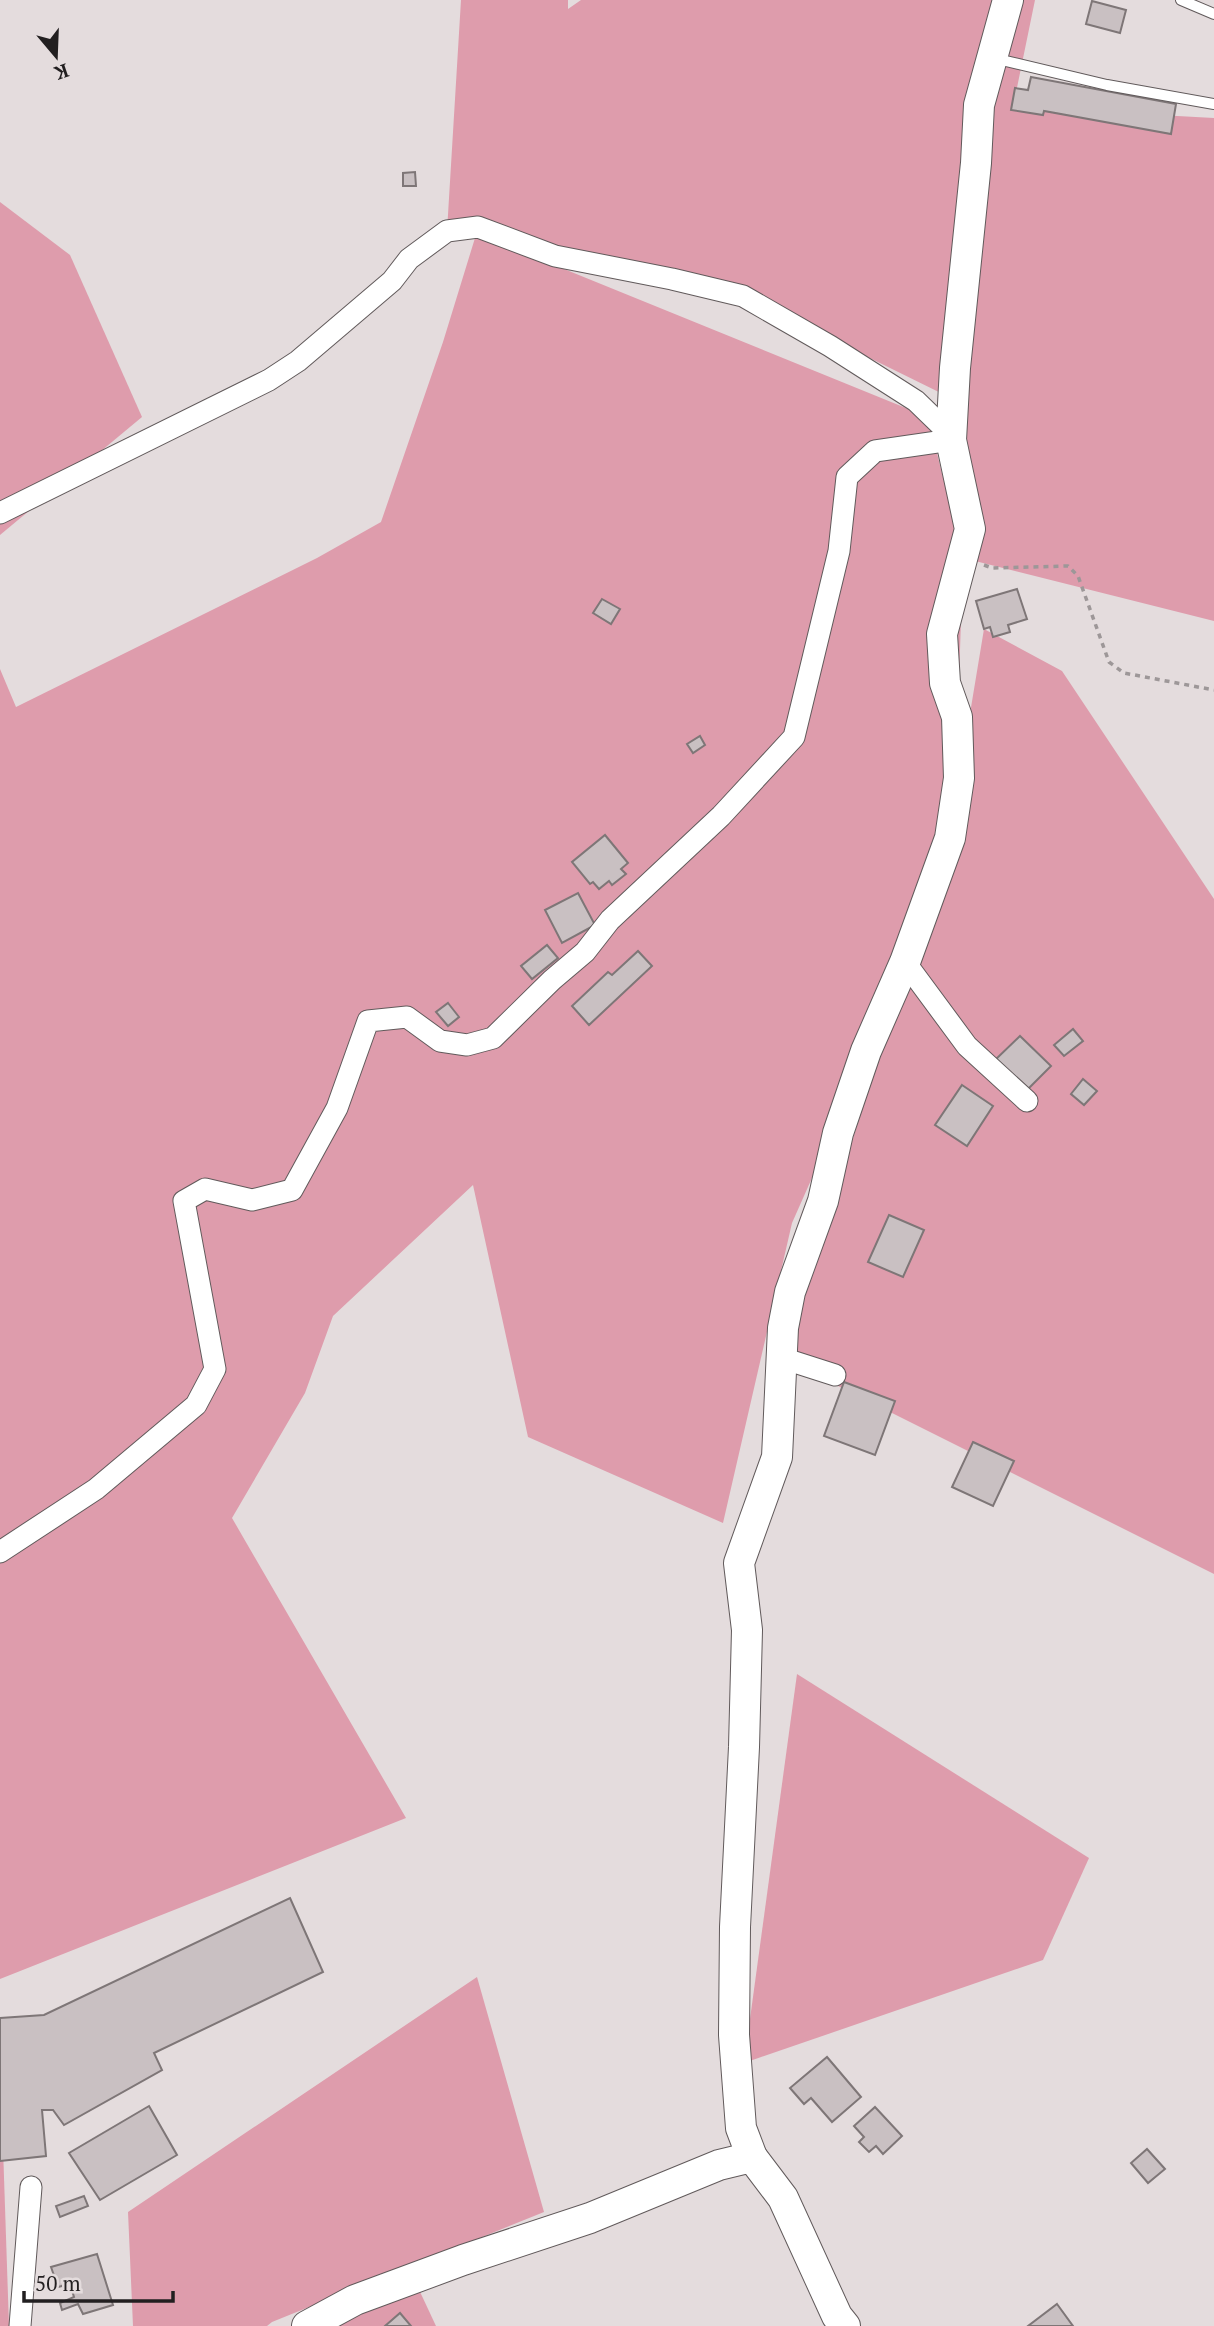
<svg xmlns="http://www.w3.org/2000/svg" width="1214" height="2326" viewBox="0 0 1214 2326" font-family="'PT Serif',serif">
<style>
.green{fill:#de9cac;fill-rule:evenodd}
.building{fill:#c9c0c2;stroke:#7e7677;stroke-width:2}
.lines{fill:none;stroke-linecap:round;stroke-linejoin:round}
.lane-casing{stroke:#615a5b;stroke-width:12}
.street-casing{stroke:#615a5b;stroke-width:23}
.secondary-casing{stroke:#615a5b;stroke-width:32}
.path{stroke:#9d9798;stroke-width:3.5;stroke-dasharray:5 5;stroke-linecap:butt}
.lane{stroke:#fff;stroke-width:10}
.street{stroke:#fff;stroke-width:21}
.secondary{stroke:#fff;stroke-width:30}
</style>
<rect width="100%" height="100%" fill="#e4dcdd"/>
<g class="green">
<path d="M461 0H568V9L581 0H1035L1013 107 1214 118V621L963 558 955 804 984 629 1062 671 1214 899V1574L782 1358 950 838 874 1038 792 1223 723 1523 528 1437 473 1185 333 1316 305 1393 232 1518 406 1818 0 1979V669L16 707 317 558 381 522 443 342 475 238 447 231ZM505 245 760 304 953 399 971 316 962 554 928 417Z"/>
<path d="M0 202 70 255 142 417 0 535Z"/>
<path d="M797 1674 1089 1858 1043 1960 744 2063Z"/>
<path d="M477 1977 544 2212 272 2322 267 2326H133L128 2212Z"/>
<path d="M0 2058 9 2326H0Z"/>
<path d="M414 2279 436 2326H326Z"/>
</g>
<g class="building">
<path d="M1092 1 1126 10 1120 33 1086 24Z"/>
<path d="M1031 77 1176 104 1171 134 1044 111 1043 115 1011 110 1015 88 1028 90Z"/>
<path d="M415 172 416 186H403V173Z"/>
<path d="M1017 589 1027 619 1008 625 1010 632 993 637 990 627 984 629 976 601Z"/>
<path d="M602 599 620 609 611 624 593 613Z"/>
<path d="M700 736 705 745 693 753 687 744Z"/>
<path d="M605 835 628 863 621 869 626 874 612 885 609 881 599 889 593 882 590 884 572 862Z"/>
<path d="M578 893 595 925 562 943 545 910Z"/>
<path d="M547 945 558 958 532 979 521 966Z"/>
<path d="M638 951 652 966 589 1025 572 1006 608 972 612 975Z"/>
<path d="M448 1003 459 1017 448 1026 436 1012Z"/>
<path d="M1073 1029 1083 1041 1064 1056 1054 1045Z"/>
<path d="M1020 1036 1051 1066 1025 1092 994 1061Z"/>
<path d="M1083 1079 1097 1091 1084 1105 1071 1094Z"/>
<path d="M962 1085 993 1106 967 1146 935 1125Z"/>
<path d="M889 1215 924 1230 903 1277 868 1262Z"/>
<path d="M844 1382 895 1401 875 1455 824 1436Z"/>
<path d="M973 1442 1014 1461 993 1506 952 1487Z"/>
<path d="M290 1898 323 1972 154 2053 162 2070 64 2125 53 2110H42L46 2156 0 2161V2018L44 2015Z"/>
<path d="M827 2057 861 2097 832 2122 811 2098 804 2104 790 2088Z"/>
<path d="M149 2106 177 2155 100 2200 69 2153Z"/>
<path d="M875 2107 902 2136 883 2154 876 2146 869 2152 859 2142 864 2137 854 2126Z"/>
<path d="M1147 2149 1165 2169 1148 2183 1131 2163Z"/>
<path d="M84 2196 88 2206 60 2217 56 2206Z"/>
<path d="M97 2254 113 2305 83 2314 78 2304 62 2310 60 2303 74 2297 70 2284 58 2287 51 2267Z"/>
<path d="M1057 2304 1073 2326H1028Z"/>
<path d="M400 2313 411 2326H385Z"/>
</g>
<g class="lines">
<g class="lane-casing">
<g id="lane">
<path d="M1181 0 1214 14"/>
<path d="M993 58 1107 85 1214 104"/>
</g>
</g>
<g class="street-casing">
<g id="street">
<path d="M0 513 269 380 298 361 392 281 409 259 447 231 478 227 555 256 672 279 743 296 830 346 916 401 951 435"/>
<path d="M905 962 967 1046 1027 1101"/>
<path d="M782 1358 835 1375"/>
<path d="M0 1552 96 1489 196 1405 215 1369 184 1201 205 1189 252 1200 292 1190 337 1108 368 1021 407 1017 440 1041 467 1045 493 1038 552 980 585 952 610 920 721 816 794 737 839 551 847 477 875 451 951 440"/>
<path d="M20 2326 31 2187"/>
</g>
</g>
<g class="secondary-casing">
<g id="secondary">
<path d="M752 2157 741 2128 734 2035 735 1927 744 1747 747 1630 739 1563 777 1457 783 1328 790 1292 823 1201 838 1133 866 1051 905 962 950 838 959 778 957 717 945 683 942 634 970 529 951 440 955 368 976 163 979 105 1008 0"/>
<path d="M307 2326 355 2300 463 2260 590 2218 719 2165 752 2157 783 2198 837 2316 845 2326"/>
</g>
</g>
<path class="path" d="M984 565 992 568 1068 566 1078 576 1109 662 1124 673 1214 690"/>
<use href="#lane" class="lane"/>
<use href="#street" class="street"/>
<use href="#secondary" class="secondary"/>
</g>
<g transform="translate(56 56) rotate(161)" stroke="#e4dcdd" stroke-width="5" paint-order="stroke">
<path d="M0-5L12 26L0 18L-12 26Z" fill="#221f20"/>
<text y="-10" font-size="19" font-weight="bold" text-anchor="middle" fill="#221f20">K</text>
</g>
<path d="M24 2291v10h149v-10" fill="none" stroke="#221f20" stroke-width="3.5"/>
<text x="35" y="2291" font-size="21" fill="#221f20" stroke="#e4dcdd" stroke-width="5" paint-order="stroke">50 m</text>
</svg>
